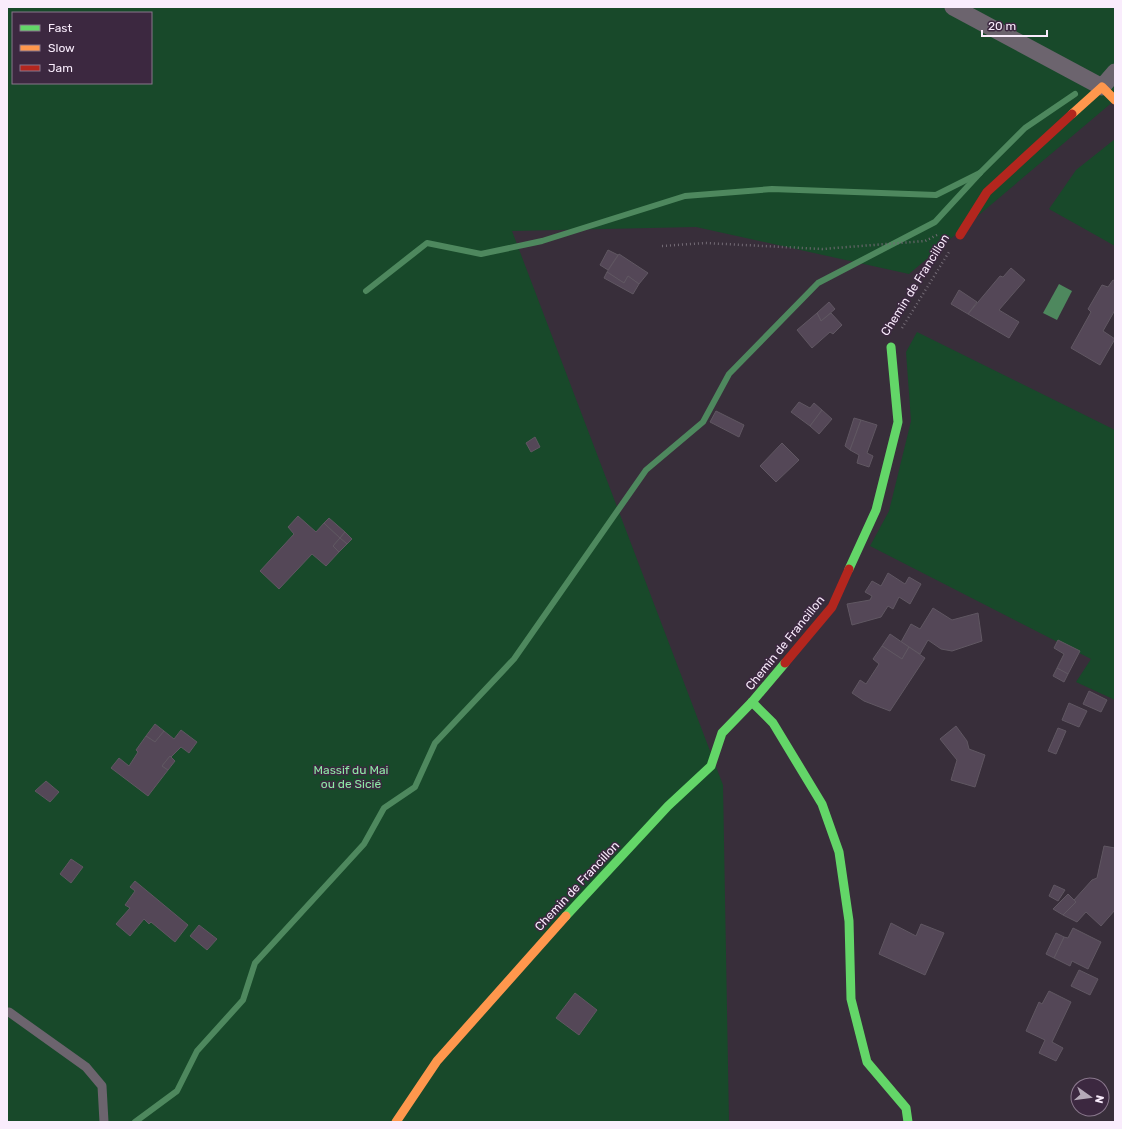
<svg xmlns="http://www.w3.org/2000/svg" width="1122" height="1129" viewBox="0 0 1122 1129" font-family="Rubik,sans-serif">
<style>
.green{fill:#18492a;fill-rule:evenodd}
.water{fill:#4e885e}
.lines{fill:none;stroke-linecap:round;stroke-linejoin:round}
.stream{stroke:#4e885e;stroke-width:6}
.building{fill:#544757;stroke:#605762}
.path{stroke:#736b75;stroke-width:2.5;stroke-dasharray:1 3;stroke-linecap:butt}
.lane{stroke:#6c646e;stroke-width:9}
.street{stroke:#6c646e;stroke-width:17}
.fast{stroke:#63d668;stroke-width:9}
.slow{stroke:#ff974d;stroke-width:9}
.jam{stroke:#b3261e;stroke-width:9}
.labels{text-anchor:middle;dominant-baseline:central;stroke-width:3;stroke-linejoin:round;paint-order:stroke}
.street-label{font-size:12px;fill:#f9ecfc;stroke:#3c2840}
.park-label{font-size:12px;fill:#8de8a5;stroke:#3c2840}
</style>
<rect width="100%" height="100%" fill="#382e3a"/>
<g class="green">
<path d="M7 7H1115V100L909 274 696 227 512 231 723 785 729 1122H7ZM13 13H151V83H13Z"/>
<path d="M1115 139V246L1049 209 1076 170Z"/>
<path d="M917 332 1115 430V700L1076 682 1091 659 870 546 889 511 911 421 906 352Z"/>
</g>
<path class="water" d="M1059 284 1072 291 1057 320 1043 313Z"/>
<g class="lines">
<g class="stream">
<path d="M366 291 427 243 481 254 542 241 685 196 772 189 936 195 980 173 1025 128 1075 94"/>
<path d="M135 1122 177 1091 197 1051 243 1000 255 963 364 844 384 808 415 787 435 743 514 659 646 470 703 422 729 374 818 283 935 222 980 173"/>
</g>
</g>
<g class="building">
<path d="M608 250 618 255 608 270 600 265Z"/>
<path d="M619 254 648 273 639 284 628 276 624 283 607 272Z"/>
<path d="M1011 268 1025 280 999 310 1019 322 1009 338 968 314 1000 276 1003 277Z"/>
<path d="M607 272 624 283 628 276 639 284 633 294 604 278Z"/>
<path d="M1113 280 1115 281V310L1103 331 1115 339 1100 365 1071 348 1091 312 1088 309 1102 285 1108 287Z"/>
<path d="M959 290 977 302 968 314 951 304Z"/>
<path d="M829 302 835 309 821 321 817 313Z"/>
<path d="M817 313 821 321 831 313 842 325 833 334 830 332 812 348 797 330Z"/>
<path d="M799 402 810 408 814 403 822 410 810 426 791 412Z"/>
<path d="M822 410 832 419 819 434 810 426Z"/>
<path d="M716 411 744 425 739 437 710 422Z"/>
<path d="M854 418 861 420 850 450 845 446Z"/>
<path d="M861 420 877 425 867 453 873 456 869 467 857 463 859 455 850 450Z"/>
<path d="M535 437 540 447 531 452 526 443Z"/>
<path d="M782 443 799 460 776 482 760 466Z"/>
<path d="M298 516 316 532 324 523 340 538 333 546 339 552 326 566 312 554 279 589 260 571 294 534 288 527Z"/>
<path d="M329 518 345 532 340 538 324 523Z"/>
<path d="M345 532 352 539 347 544 340 538Z"/>
<path d="M340 538 347 544 339 552 333 546Z"/>
<path d="M888 573 905 584 909 577 921 584 910 604 899 597 893 609 888 606 881 617 852 625 847 604 870 600 872 596 865 592 872 581 881 586Z"/>
<path d="M933 608 952 620 978 613 982 641 952 651 941 649 928 640 920 654 901 642 911 624 920 629Z"/>
<path d="M890 634 909 647 902 659 882 646Z"/>
<path d="M1058 640 1080 651 1068 674 1057 668 1064 654 1054 648Z"/>
<path d="M882 646 902 659 909 647 925 658 890 711 864 701 852 693 860 680 866 684 879 664 873 659Z"/>
<path d="M1057 668 1068 674 1064 682 1053 676Z"/>
<path d="M1089 691 1107 700 1101 712 1083 704Z"/>
<path d="M1069 703 1087 711 1079 727 1062 720Z"/>
<path d="M155 724 164 731 155 742 146 736Z"/>
<path d="M956 726 967 741 969 749 985 755 975 787 951 780 957 760 940 739Z"/>
<path d="M1058 728 1066 731 1056 754 1048 751Z"/>
<path d="M181 730 197 742 189 753 181 747 171 757 170 756 162 766 168 770 148 796 111 768 119 758 129 766 138 752 136 750 146 736 155 742 164 731 174 739Z"/>
<path d="M170 756 175 761 168 770 162 766Z"/>
<path d="M46 781 59 792 50 802 35 791Z"/>
<path d="M1104 846 1115 848V910L1101 926 1086 912 1077 922 1063 915 1076 902 1074 900 1092 880 1097 878Z"/>
<path d="M71 859 83 867 71 883 60 874Z"/>
<path d="M135 881 188 925 175 942 151 922 149 924 144 919 130 936 116 924 130 908 125 905 135 891 130 887Z"/>
<path d="M1054 885 1065 890 1058 901 1049 896Z"/>
<path d="M1068 894 1076 902 1063 915 1053 909Z"/>
<path d="M891 923 916 936 921 924 944 933 925 975 879 954Z"/>
<path d="M199 925 217 939 207 950 190 936Z"/>
<path d="M1073 928 1101 942 1088 969 1072 961 1070 966 1054 958 1064 937 1068 938Z"/>
<path d="M1056 933 1064 937 1054 958 1046 954Z"/>
<path d="M1079 970 1098 979 1090 995 1071 986Z"/>
<path d="M1049 991 1071 1002 1052 1042 1063 1048 1056 1061 1039 1053 1045 1040 1026 1031 1039 1002 1042 1004Z"/>
<path d="M575 993 597 1010 579 1035 556 1018Z"/>
</g>
<g class="lines">
<g class="path">
<path d="M662 246 705 243 822 249 925 241 939 234"/>
<path d="M902 328 949 252"/>
</g>
<path class="lane" d="M9 1012 86 1067 102 1086 104 1122"/>
<path class="street" d="M953 7 1102 87 1115 72"/>
<g class="fast">
<path d="M849 569 876 510 898 422 891 347"/>
<path d="M752 702 773 723 822 804 839 852 849 921 851 999 867 1062 906 1108 908 1122"/>
<path d="M566 916 668 806 711 766 722 733 752 702 785 663"/>
</g>
<g class="slow">
<path d="M1072 114 1102 87 1115 100"/>
<path d="M396 1122 437 1061 566 916"/>
</g>
<g class="jam">
<path d="M960 235 987 192 1072 114"/>
<path d="M785 663 832 607 849 569"/>
</g>
</g>
<g class="labels">
<g class="street-label">
<text transform="translate(915 285) rotate(-58)">Chemin de Francillon</text>
<text transform="translate(785 643) rotate(-51)">Chemin de Francillon</text>
<text transform="translate(577 886) rotate(-47)">Chemin de Francillon</text>
</g>
<g class="park-label">
<text x="351" y="770">Massif du Mai<tspan x="351" dy="14">ou de Sicié</tspan></text>
</g>
</g>
<rect width="1122" height="1129" fill="none" stroke="#f9ecfc" stroke-width="16"/>
<rect x="12" y="12" width="140" height="72" fill="#3c2840" stroke="#88768b"/>
<rect x="20" y="25" width="20" height="6" fill="#63d668" stroke="#88768b"/>
<text x="48" y="32" font-size="12" fill="#f9ecfc">Fast</text>
<rect x="20" y="45" width="20" height="6" fill="#ff974d" stroke="#88768b"/>
<text x="48" y="52" font-size="12" fill="#f9ecfc">Slow</text>
<rect x="20" y="65" width="20" height="6" fill="#b3261e" stroke="#88768b"/>
<text x="48" y="72" font-size="12" fill="#f9ecfc">Jam</text>
<g transform="translate(1090 1097) rotate(104)"><circle r="19" fill="#3c2840" stroke="#88768b"/>
<path d="M0-3L7 15L0 10L-7 15Z" fill="#b5aab8"/>
<text y="-6" font-size="11" font-weight="bold" text-anchor="middle" fill="#f9ecfc">N</text>
</g>
<path d="M982 30v6h65v-6" fill="none" stroke="#f9ecfc" stroke-width="2"/>
<text x="988" y="30" font-size="12" fill="#f9ecfc" stroke="#3c2840" stroke-width="3" paint-order="stroke">20 m</text>
</svg>
